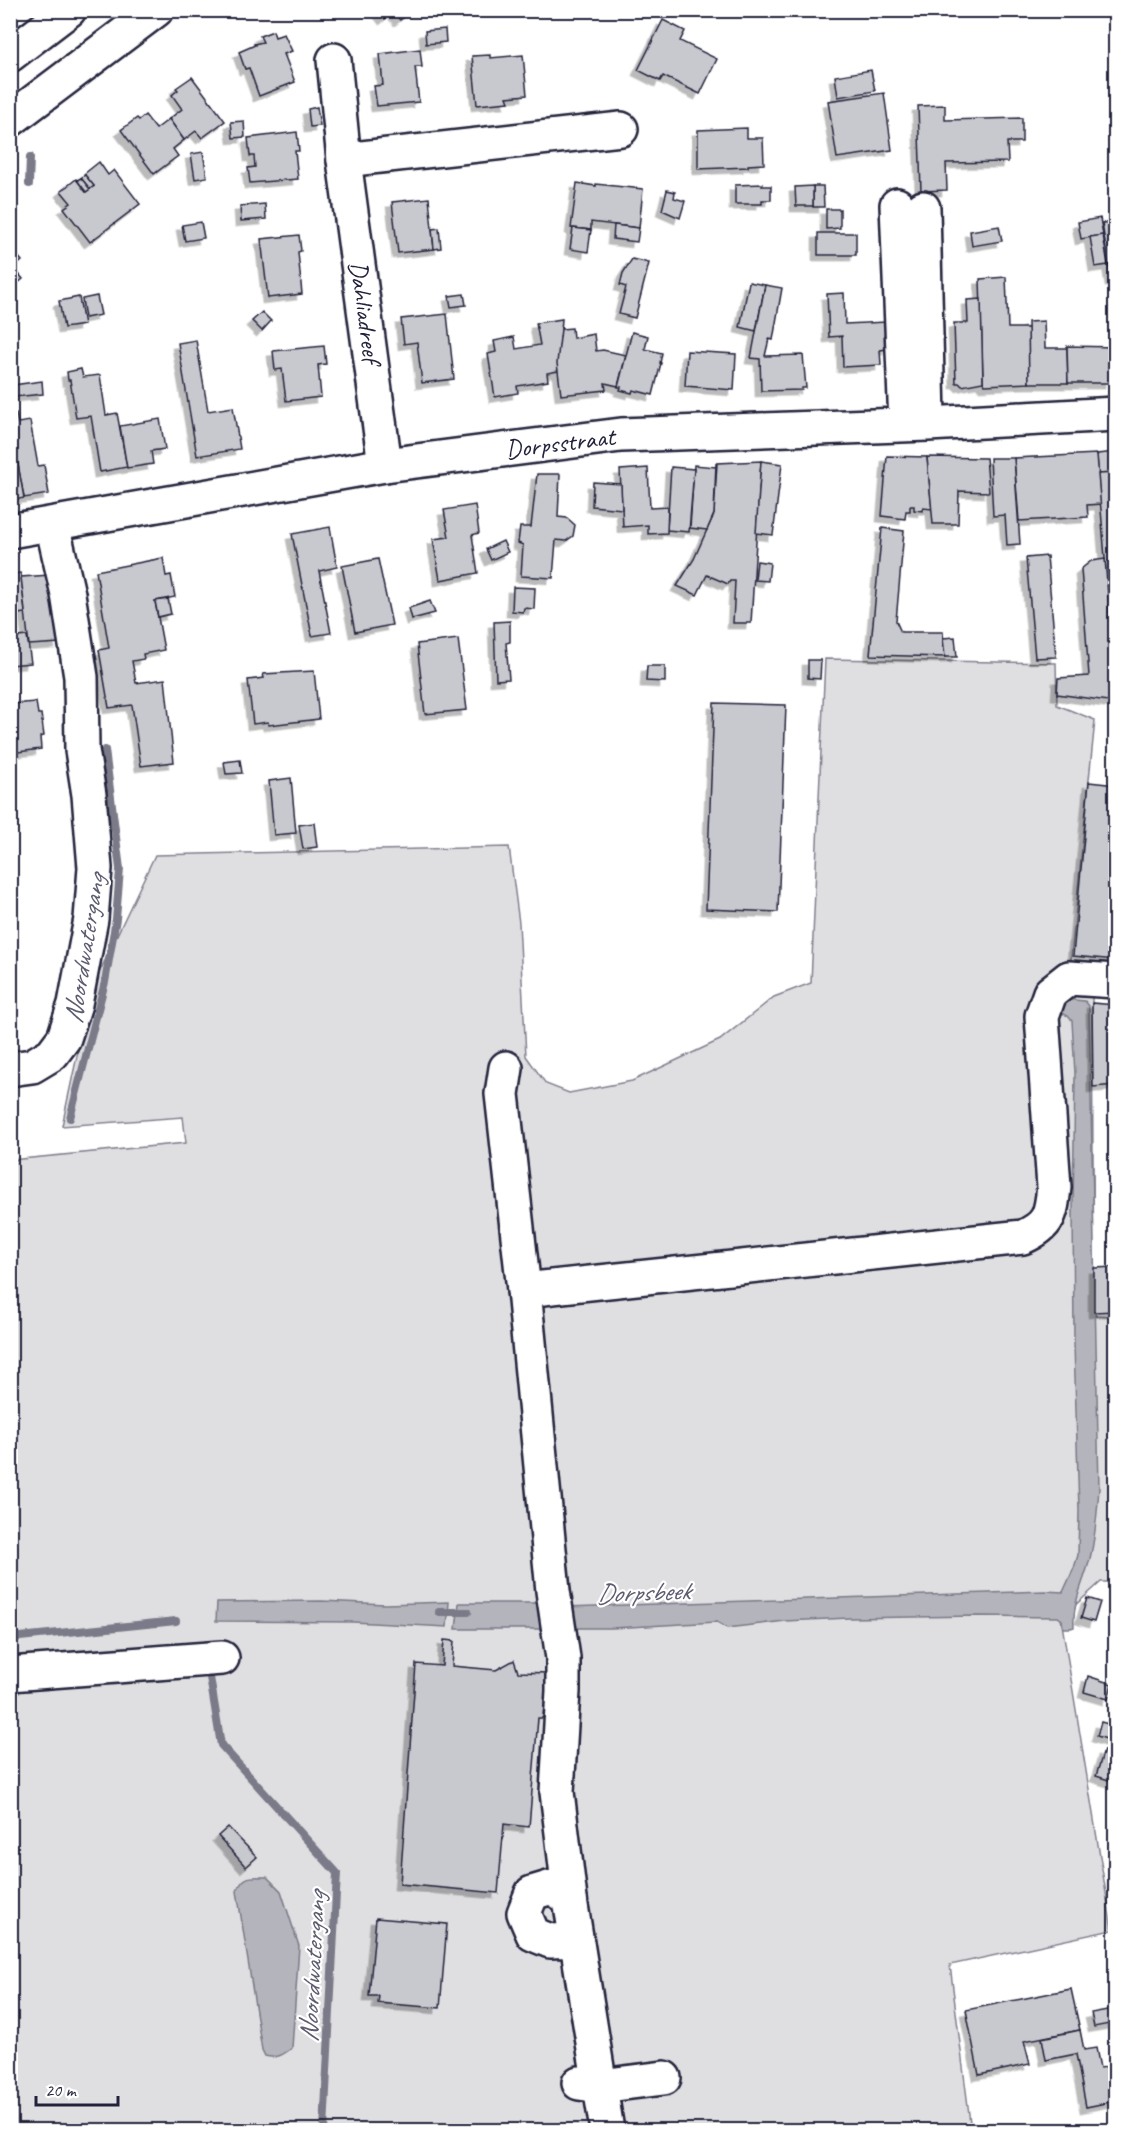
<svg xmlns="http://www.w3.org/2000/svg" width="1126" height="2141" viewBox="0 0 1126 2141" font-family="Caveat,sans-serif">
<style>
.built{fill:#eeeef1}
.green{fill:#dfdfe2;stroke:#80808e;stroke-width:1.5}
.water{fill:#b4b4bc;stroke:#7a7a88;stroke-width:1.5}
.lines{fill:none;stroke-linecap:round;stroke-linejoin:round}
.stream{stroke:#7a7a88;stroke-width:8}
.building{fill:#c8c8cf;stroke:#22223b;stroke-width:1.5;filter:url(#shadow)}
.minor-casing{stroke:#22223b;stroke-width:38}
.major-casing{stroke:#22223b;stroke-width:38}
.minor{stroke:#fff;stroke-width:33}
.major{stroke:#fff;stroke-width:33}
.labels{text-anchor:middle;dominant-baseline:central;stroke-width:4.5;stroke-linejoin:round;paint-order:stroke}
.street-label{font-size:26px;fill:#22223b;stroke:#fff}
.water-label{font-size:27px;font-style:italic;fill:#5c5c6f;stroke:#fff}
</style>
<defs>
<filter id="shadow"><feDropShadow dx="-5.5" dy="5.5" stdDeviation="0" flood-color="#0004"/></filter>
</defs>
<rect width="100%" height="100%" fill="#fff"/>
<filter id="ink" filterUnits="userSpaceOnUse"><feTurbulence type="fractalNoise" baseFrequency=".0167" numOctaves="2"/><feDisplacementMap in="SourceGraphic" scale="12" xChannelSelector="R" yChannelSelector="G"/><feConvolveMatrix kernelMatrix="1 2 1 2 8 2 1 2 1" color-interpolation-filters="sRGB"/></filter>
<g filter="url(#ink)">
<path class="built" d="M1115 473V672L1098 474Z"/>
<path class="green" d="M825 659 1056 663 1057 705 1095 720 1069 978 1092 995 1094 1315 1116 1316 1115 1582H1101L1061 1618 1112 1930 950 1965 971 2130H11V1160L186 1143 183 1117 62 1126 91 990 155 855 509 847 519 923 526 1056 546 1084 569 1093 632 1081 720 1040 774 997 811 983Z"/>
<g class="water">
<path d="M1064 999 1085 1001 1089 1006 1099 1489C1097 1511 1096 1533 1091 1554 1086 1579 1072 1600 1074 1627L1071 1628H1063L1062 1620 1058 1617 978 1616 849 1618 785 1621 727 1628 717 1622 612 1628H567L565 1607 1045 1591 1063 1592 1074 1568 1078 1555 1079 1511 1074 1344 1073 1208 1075 1074 1072 1021 1068 1016 1062 1013 1061 1009Z"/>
<path d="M322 1601 385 1604 449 1602 447 1627 353 1622 216 1621 217 1602Z"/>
<path d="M459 1603H545L548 1629H456Z"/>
<path d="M267 1877 281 1891 299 1946 292 2048C283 2055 276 2059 265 2056L262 2050 237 1891C244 1874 251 1877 267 1877Z"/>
</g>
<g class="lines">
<g class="stream">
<path d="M29 184 30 157"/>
<path d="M70 1118 105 982 116 919 120 869 105 750"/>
<path d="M439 1612H468"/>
<path d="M10 1638 176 1621"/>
<path d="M209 1671 221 1745 337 1873 324 2130"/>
</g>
</g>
<g class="building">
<path d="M378 10H412L400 20 393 12 385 19Z"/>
<path d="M663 20 685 31 680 41 717 59 700 94 663 76 660 81 638 70Z"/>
<path d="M445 29 446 42 426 44 425 31Z"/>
<path d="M273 31 275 37 284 34 292 51 284 54 295 82 259 96 249 68 245 69 239 52 255 45 254 44 263 42 260 36Z"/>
<path d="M420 49 422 67H415L419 102 377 106 374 86 383 85 380 54Z"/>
<path d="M490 55V58L523 55 527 95 507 97 509 102 477 105 472 56Z"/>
<path d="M871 70 875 91 838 97 835 76Z"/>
<path d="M192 77 225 121 202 138 196 131 184 140 169 119 182 109 172 95 178 90 176 88Z"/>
<path d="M884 93 892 150 837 158 828 101Z"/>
<path d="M945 105V120L1022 118V142H1007L1008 162 946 163 947 190 921 191 918 106Z"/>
<path d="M317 107 320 126 310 127 308 109Z"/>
<path d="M145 115 156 129 169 119 184 140 173 149 178 156 154 174 121 130 137 118 139 120Z"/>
<path d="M244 121 245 137 233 138 231 122Z"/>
<path d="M747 128V138H763L764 164 748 165V167L698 169V130Z"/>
<path d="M297 132 299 151H295L298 179 250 183 248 168 255 167 254 156H250L248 138Z"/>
<path d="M203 152 207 177 195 179 191 154Z"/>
<path d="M99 162 108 175 114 170 140 204 90 242 64 208 71 203 61 191 76 179 86 192 94 186 84 174Z"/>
<path d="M85 175 94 186 90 189 81 178Z"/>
<path d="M81 178 90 189 86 192 77 180Z"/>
<path d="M577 183 596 186V184L643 189 639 228 591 222V230L571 228Z"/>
<path d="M763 184 762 186H771V200H762V204H735V185Z"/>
<path d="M813 186H823L824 207H813Z"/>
<path d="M813 186V206H796L795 187Z"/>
<path d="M667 190 675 192 674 198 685 201 680 218 662 210Z"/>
<path d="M429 198 434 249 398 253 392 202Z"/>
<path d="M265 204 266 219 241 221 240 206Z"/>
<path d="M826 209H840V228L826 229Z"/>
<path d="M1100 218 1103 235 1081 239 1078 222Z"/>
<path d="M201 222 204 238 185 241 182 225Z"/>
<path d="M1116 222V281H1111L1102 223Z"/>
<path d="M614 225 639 228 637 242 613 239Z"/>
<path d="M999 226 1002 241 972 246 970 231Z"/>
<path d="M439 228 441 248 434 249 432 229Z"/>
<path d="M573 228 591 230 588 252 570 249Z"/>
<rect x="818" y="233" width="38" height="22"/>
<path d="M299 235 301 251 298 252 302 294 268 298 261 239Z"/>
<path d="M1103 235 1108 265 1095 267 1090 237Z"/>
<path d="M10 247 22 261 14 268 23 279 10 290Z"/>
<path d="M632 259 649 263 635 318 619 314 626 287 620 285 623 273Z"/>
<path d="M1006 277 1008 328H1029V383L985 385 983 382 980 279Z"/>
<path d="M749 282 765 285 756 331 740 327Z"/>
<path d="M765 285 782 288 773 340 769 339 765 356 803 355 806 388H802V390L761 391 760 359 751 358Z"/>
<path d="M844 293 845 324 887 322 888 349 880 350 881 365 843 367 842 336 829 337 827 294Z"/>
<path d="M464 294 466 305 451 307 449 296Z"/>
<path d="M97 296 101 315 85 318 82 299Z"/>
<path d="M79 297 84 325 64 328 59 301Z"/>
<path d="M981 299 983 382 962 386 959 383H956L954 323H968L967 300Z"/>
<path d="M262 312 271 321 262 331 252 321Z"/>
<path d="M447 314 454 379 422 383 417 342 404 344 401 319Z"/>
<path d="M562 319 558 371 547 373 548 381 517 386 518 393 495 397 488 354 496 352 494 341 514 337 516 349 540 345 536 323Z"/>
<path d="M1044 321 1045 348H1067L1068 383H1029L1028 322Z"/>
<path d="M572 328 573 338 594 334 596 351 603 350 626 355 618 386 605 383 606 390 561 395 557 363 561 329Z"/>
<path d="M632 332 648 336 645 349 662 353 660 363H661L653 395 633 390 632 393 620 390 621 387H618Z"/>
<path d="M196 340 208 411 233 407 240 449 197 456 178 343Z"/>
<path d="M324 346 326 364 318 365 321 397 286 401 282 369 275 370 273 351Z"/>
<path d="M1067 346 1116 347V376H1110V383H1068Z"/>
<path d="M687 351 736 354 734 390 685 386Z"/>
<path d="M81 369 83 377 100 375 106 415 117 413 127 467 100 472 91 416 76 418 70 380H68L67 372Z"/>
<path d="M42 381 43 394 14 397 13 385Z"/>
<path d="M16 413 18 423 30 421 38 466 44 465 49 494 24 498 10 421V414Z"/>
<path d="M160 419 165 449 151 451 153 464 127 468 120 426Z"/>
<path d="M15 447 24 498 10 501V448Z"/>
<path d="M1116 452V473L1098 474 1097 454Z"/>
<path d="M1097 454 1101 504 1087 505 1088 517 1019 521 1014 458Z"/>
<path d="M887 456 927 457 932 509 923 508V511L914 510V506H910V511H906L905 519 882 516Z"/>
<path d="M927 457 986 458 989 492 959 491 958 524H933Z"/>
<path d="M990 458H1014L1020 544 1007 545 1005 515 993 516Z"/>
<path d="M761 461 751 623H733L735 581H730L728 584 707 575 697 595 677 586 694 559 714 514 717 463Z"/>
<path d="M761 461 782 464 773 535 756 533Z"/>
<path d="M716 463 714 514 707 530 690 528 694 465 716 467Z"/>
<path d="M671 467 694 469 689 532 667 530Z"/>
<path d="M648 468 650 508 668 507 667 533 648 534V525L623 527 620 470Z"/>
<path d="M1116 473V593L1108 594 1098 474Z"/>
<path d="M537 474H560L558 517 567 518 575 525 573 536 566 541 556 540 553 578 521 576 523 545 518 543 520 527H531Z"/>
<path d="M593 482 621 484 622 509 592 506Z"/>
<path d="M475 505 479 533 472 535 478 573 440 580 433 539 449 537 444 510Z"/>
<path d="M330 527 337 567 319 571 331 633 312 636 292 534Z"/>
<path d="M882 528 904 531 896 621 901 632H943L945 657 870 655Z"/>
<path d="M503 541 508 552 491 560 486 549Z"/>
<path d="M1047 556 1056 657 1035 658 1026 558Z"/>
<path d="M163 558 166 576 171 575 175 597 155 601 164 650 143 654 144 659 132 661 136 683 165 679 174 762 141 766 132 705 109 708 99 650 109 648 96 571Z"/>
<path d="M378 559 392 625 355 632 342 566Z"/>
<path d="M1105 559 1108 594 1115 702 1057 694 1058 678 1089 676 1081 569 1091 561Z"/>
<path d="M757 561 770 563 768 581 755 580Z"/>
<path d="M21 573 25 613 10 615V574Z"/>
<path d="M50 575 55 620 57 619 60 643 29 645 21 577Z"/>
<path d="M513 587 535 588 534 609 524 608 523 612 512 611Z"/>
<path d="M168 599 171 614 158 617 155 601Z"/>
<path d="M430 601 435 613 412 619 409 608Z"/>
<path d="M510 621V642L506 643 509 679 496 680 494 622Z"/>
<path d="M27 636 31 663 10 665V638Z"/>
<path d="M955 637 957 657H945L943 638Z"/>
<path d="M458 639 467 710 425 714 417 644Z"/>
<path d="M808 660H821L820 679 808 678Z"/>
<path d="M647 666H665V682L646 681Z"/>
<path d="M314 671 319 719 269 725 268 722 253 724 248 680 264 678 263 674Z"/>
<path d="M36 702 38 714H41L44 736 40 737 41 749 10 753V704Z"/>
<path d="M714 703 786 705 778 912 706 909Z"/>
<path d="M240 760 242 773 226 774 224 762Z"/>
<path d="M291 778 296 833 274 835 269 781Z"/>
<path d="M1089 782 1116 785V960L1073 956Z"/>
<path d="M314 823 317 847 303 849 299 825Z"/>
<path d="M1092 1003 1116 1005V1085L1093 1087Z"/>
<path d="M1116 1267V1311L1094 1312V1268Z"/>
<path d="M1087 1598 1100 1602 1094 1622 1081 1618Z"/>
<path d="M444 1640 454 1641 452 1666 496 1670 514 1660 518 1672 547 1673 543 1718H538L529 1827 504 1824 498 1893 400 1884 416 1664 442 1666Z"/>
<path d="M1088 1676 1112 1684 1108 1699 1084 1692Z"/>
<path d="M1101 1722 1116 1726 1113 1741 1097 1736Z"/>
<path d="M1104 1750 1116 1754V1769L1112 1781 1096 1776Z"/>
<path d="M228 1827 257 1857 246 1867 218 1836Z"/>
<path d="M376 1918 447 1924 440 2008 378 2003 379 1996H369Z"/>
<path d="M1071 1989 1080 2030 1024 2041 1030 2064 979 2075 966 2010Z"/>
<path d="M1113 2009 1115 2023 1094 2027 1091 2013Z"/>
<path d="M1080 2030 1084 2050 1096 2048 1100 2068 1107 2067 1108 2073 1116 2071V2101L1086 2107 1076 2054 1046 2060 1042 2038Z"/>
</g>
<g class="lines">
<g class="minor-casing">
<g id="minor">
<path d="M334 60 344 160 385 465"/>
<path d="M344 160 621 129"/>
<path d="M897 205 906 424"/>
<path d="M923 208 928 419"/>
<path d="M10 531 385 465 621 435 928 424 1116 414"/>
<path d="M506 1068 502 1094 524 1290 553 1591 563 1658V1691L557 1792 570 1899"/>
<path d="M10 1069 32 1066 52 1054 64 1038 75 1004 91 919 95 868 89 795 82 750 81 677 68 594 52 524"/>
<path d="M524 1290 1023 1237C1050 1225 1051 1214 1054 1187L1042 1016 1050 993 1069 978 1116 981"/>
<path d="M10 1674 222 1658"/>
<path d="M576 1940 550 1941 533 1934 524 1913 532 1893 552 1887 570 1899 607 2130"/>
<path d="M579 2083 600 2086 664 2078"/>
</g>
</g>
<g class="major-casing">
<g id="major">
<path d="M10 55 69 10"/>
<path d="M10 120 156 10"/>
</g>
</g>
<use href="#minor" class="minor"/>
<use href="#major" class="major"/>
</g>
</g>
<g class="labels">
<g class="street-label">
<text transform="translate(365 312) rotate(82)">Dahliadreef</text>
<text transform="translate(560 443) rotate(-7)">Dorpsstraat</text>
</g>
<g class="water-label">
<text transform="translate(84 949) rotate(-81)">Noordwatergang</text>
<text transform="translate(643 1592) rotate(-2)">Dorpsbeek</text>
<text transform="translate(312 1967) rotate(-87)">Noordwatergang</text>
</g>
</g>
<rect width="1126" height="2141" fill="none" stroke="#fff" stroke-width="36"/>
<rect x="18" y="18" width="1090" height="2105" fill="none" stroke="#22223b" stroke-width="2" filter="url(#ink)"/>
<path d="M36 2096v9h82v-9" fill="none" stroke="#22223b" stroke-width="3"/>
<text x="45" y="2096" font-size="18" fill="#22223b" stroke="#ffffff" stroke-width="4.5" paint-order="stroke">20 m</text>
</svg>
